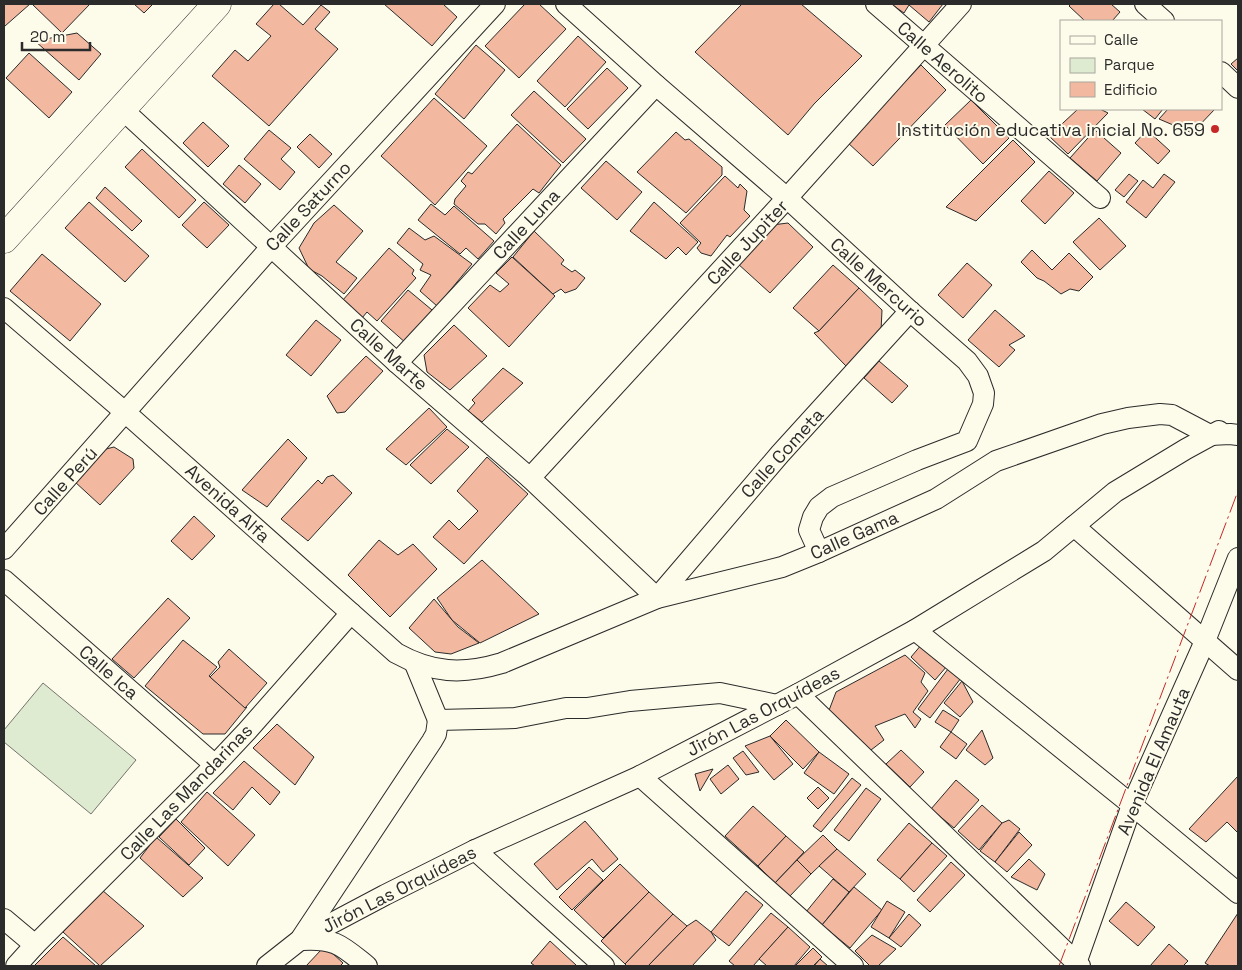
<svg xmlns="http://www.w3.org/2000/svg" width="1242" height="970" viewBox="0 0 1242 970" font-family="'Space Grotesk',sans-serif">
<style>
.green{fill:#deebd1;stroke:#74746e}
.building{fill:#f2b8a0;stroke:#2b2b2b}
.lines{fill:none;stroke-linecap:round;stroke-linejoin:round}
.minor-casing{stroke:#2b2b2b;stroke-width:22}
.trunk-casing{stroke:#2b2b2b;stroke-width:29}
.minor{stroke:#fdfbea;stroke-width:20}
.trunk{stroke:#fdfbea;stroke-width:28}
.power{stroke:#c62828;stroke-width:1;stroke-dasharray:18 4 2.5 4;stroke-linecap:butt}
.poi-dot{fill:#c62828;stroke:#fdfbea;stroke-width:2}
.labels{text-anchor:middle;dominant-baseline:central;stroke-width:4;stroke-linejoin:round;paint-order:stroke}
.street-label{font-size:18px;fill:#2b2b2b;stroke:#fdfbea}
.poi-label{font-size:18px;fill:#2b2b2b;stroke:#fdfbea;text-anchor:end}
</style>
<rect width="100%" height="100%" fill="#fdfbea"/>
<path class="green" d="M43 683 136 760 91 814 4 742V730Z"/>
<g class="building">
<path d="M4 4H30L5 26 4 25Z"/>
<path d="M32 4H90L62 33Z"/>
<path d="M134 4H153L144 13Z"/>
<path d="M274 4H279L303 25 321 5 330 12 315 29 338 49 269 126 212 76 235 50 248 61 271 36 256 24Z"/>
<path d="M384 4H443L457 17 432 46Z"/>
<path d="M525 4H539L566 29 519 78 485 46Z"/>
<path d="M742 4H801L862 56 814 104 788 135 695 52Z"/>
<path d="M891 4H943L929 22 909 5 904 13Z"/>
<path d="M1071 4H1111L1120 12 1112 21H1085L1069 6Z"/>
<path d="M77 33 101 54 79 80 35 41Z"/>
<path d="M578 36 606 62 565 107 537 81Z"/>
<path d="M476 45 505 70 464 119 435 94Z"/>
<path d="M29 53 72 92 49 118 6 78Z"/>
<path d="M1238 58V71L1231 64Z"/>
<path d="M921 65 946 90 873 166 847 142Z"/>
<path d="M607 68 628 88 588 129 567 109Z"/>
<path d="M534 91 586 139 563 163 511 115Z"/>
<path d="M434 98 487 146 435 205 381 156Z"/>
<path d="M971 100 1009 138 983 164 945 125Z"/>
<path d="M1078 109H1100L1108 113 1068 154 1049 136Z"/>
<path d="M1142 109H1163L1155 119Z"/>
<path d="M1168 109H1215L1192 133 1159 119Z"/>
<path d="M203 122 229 146 208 167 183 143Z"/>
<path d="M517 124 561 165 539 193 533 189 503 219 505 223 496 234 485 224H478L454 204 455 199 466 186 461 181 468 172 472 174Z"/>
<path d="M269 130 291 148 281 159 295 172 280 190 244 159Z"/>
<path d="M1095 130 1121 153 1097 181 1070 158Z"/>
<path d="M1147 130 1170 151 1158 164 1135 143Z"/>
<path d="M676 132 685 140 689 139 722 167V175L686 213 637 172Z"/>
<path d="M310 134 332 154 319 168 297 147Z"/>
<path d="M1013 140 1035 162 976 221 946 207Z"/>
<path d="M142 149 196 200 179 218 125 167Z"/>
<path d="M606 161 642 192 617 220 581 188Z"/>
<path d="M239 165 261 184 245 203 223 184Z"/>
<path d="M1049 171 1074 193 1045 224 1021 201Z"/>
<path d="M1129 174 1138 181 1124 197 1115 190Z"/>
<path d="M1164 174 1175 182 1146 218 1126 202 1143 180 1153 188Z"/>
<path d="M725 176 738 188 740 184 747 191 744 210 750 216 730 237 727 235 711 256 701 253 697 248 701 243 680 223Z"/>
<path d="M105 187 142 221 132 231 96 198Z"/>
<path d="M89 202 149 256 125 282 65 228Z"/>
<path d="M204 202 229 225 207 248 182 225Z"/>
<path d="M654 202 698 242 686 255 678 247 666 259 630 231Z"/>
<path d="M431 204 445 215 454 206 494 241 478 259 466 248 460 254 418 220Z"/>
<path d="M334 205 363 231 336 262 357 278 344 294 322 276 309 269 299 248 314 223Z"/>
<path d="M1099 218 1126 246 1100 270 1073 242Z"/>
<path d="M788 223 813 247 770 293 737 263 772 225Z"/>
<path d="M409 228 425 240 434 236 472 264 437 306 420 291 431 275 420 270 423 264 397 243Z"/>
<path d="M534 231 564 260 561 264 572 272 575 270 585 278 576 289 565 293 561 289 553 294 513 257Z"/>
<path d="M389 248 414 270 412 274 416 278 377 321 367 312 362 318 342 301Z"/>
<path d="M1032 250 1052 270 1069 253 1093 277 1079 291 1070 289 1061 294 1044 281 1037 278 1021 262Z"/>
<path d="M42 254 101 304 70 341 10 291Z"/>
<path d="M512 257 555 296 509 347 468 308 490 285 500 292 509 284 496 273Z"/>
<path d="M967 263 992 285 963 318 938 295Z"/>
<path d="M833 265 859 288 819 331 793 308Z"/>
<path d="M859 288 882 310 881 331 846 366 814 333 819 331Z"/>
<path d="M408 290 432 310 407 344 381 321Z"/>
<path d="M995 310 1025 336 1009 345 1015 350 999 367 968 340Z"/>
<path d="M316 320 341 340 311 376 286 355Z"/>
<path d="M454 325 487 356 450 390 427 372 424 355Z"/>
<path d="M366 356 383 371 345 412 337 413 327 396Z"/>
<path d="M879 361 908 386 892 403 864 378Z"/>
<path d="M503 368 523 383 482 422 468 411 475 403 472 400Z"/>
<path d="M429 408 447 427 406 465 386 449Z"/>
<path d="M447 429 469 447 431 484 410 465Z"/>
<path d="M288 439 307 458 267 507 242 490Z"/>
<path d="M114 447 133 459 134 468 100 505 74 481 102 450Z"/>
<path d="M487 457 528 494 464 564 433 537 449 520 459 530 478 511 457 491Z"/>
<path d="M333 475 352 493 308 541 281 519 318 480 322 484 327 477Z"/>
<path d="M194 516 215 536 192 560 171 541Z"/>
<path d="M379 540 398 555 413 544 437 569 390 617 348 575Z"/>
<path d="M482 560 539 614 480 643 452 620 437 598Z"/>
<path d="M168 598 190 618 134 678 112 659Z"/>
<path d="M434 599 458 627 479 643 451 654 435 652 409 628Z"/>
<path d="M183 640 217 667 209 676 231 695 247 707 225 734H203L145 686Z"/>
<path d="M922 644 947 666 935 680 911 657Z"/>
<path d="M229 649 267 683 245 708 210 677 220 667 218 662Z"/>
<path d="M905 655 925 673 921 682 928 691 913 712 921 719 915 728 905 714 875 726 884 740 871 750 840 727 828 713 836 692Z"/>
<path d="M948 669 961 678 930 718 918 709Z"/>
<path d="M962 681 973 702 960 717 944 703Z"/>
<path d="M943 710 959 720 951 732 935 722Z"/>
<path d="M786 720 819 752 803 769 770 736Z"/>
<path d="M277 724 314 757 295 785 253 748Z"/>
<path d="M982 730 993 758 985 765 966 750Z"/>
<path d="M951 732 967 744 956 759 940 747Z"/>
<path d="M770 736 793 764 774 780 745 746Z"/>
<path d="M901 750 924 772 910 787 886 764Z"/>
<path d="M743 751 759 772 746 775 733 758Z"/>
<path d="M819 752 849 774 834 794 804 773Z"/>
<path d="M244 761 280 792 270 805 252 787 233 810 213 793Z"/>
<path d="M728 765 739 779 721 794 710 779Z"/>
<path d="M713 769 700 791 695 774Z"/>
<path d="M1238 776V833L1227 822 1206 842 1189 829Z"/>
<path d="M852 778 861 785 821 832 813 826Z"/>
<path d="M956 780 979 800 954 828 931 809Z"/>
<path d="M818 787 829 798 818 809 807 798Z"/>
<path d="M866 788 881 799 849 841 834 830Z"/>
<path d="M207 792 255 835 228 866 181 822Z"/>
<path d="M982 805 1002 823 979 850 958 831Z"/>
<path d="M753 806 786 836 758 866 725 836Z"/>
<path d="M176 819 205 848 189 865 159 837Z"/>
<path d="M1009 820 1020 829 995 862 980 851 1002 823Z"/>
<path d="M585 821 618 859 603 872 592 859 557 890 534 864Z"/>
<path d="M909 823 932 843 900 879 877 860Z"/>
<path d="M1019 832 1032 845 1007 872 995 862Z"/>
<path d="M823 835 837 849 811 874 797 860Z"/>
<path d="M786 836 804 852 775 883 758 866Z"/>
<path d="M156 837 203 878 183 897 140 858Z"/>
<path d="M932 843 947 856 914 892 900 879Z"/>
<path d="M837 849 866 874 849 892 819 866Z"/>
<path d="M1029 859 1045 874 1037 890 1011 877Z"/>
<path d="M797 860 811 874 789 897 775 883Z"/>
<path d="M951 862 965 875 930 912 917 900Z"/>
<path d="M620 864 649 892 603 938 574 910Z"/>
<path d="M589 867 603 880 572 910 559 897Z"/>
<path d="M833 879 849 892 822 925 806 912Z"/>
<path d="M854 887 882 910 850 948 822 925Z"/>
<path d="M102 890 144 926 100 966 63 932Z"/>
<path d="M746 891 763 905 729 946 711 932Z"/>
<path d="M649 892 673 914 625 964 601 941Z"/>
<path d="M887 901 905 912 889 938 871 927Z"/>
<path d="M1126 902 1155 927 1138 946 1109 921Z"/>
<path d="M771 913 788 927 753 966H735L729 961Z"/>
<path d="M1238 913V966H1210L1205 963Z"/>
<path d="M673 914 687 926 648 966H627L625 964Z"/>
<path d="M909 914 921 925 901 947 889 938Z"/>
<path d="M696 920 711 932 716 940 692 966H648L687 926Z"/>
<path d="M788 927 810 947 794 966H767L759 959Z"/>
<path d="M872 935 896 949 878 966H870L855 951Z"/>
<path d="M63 937 96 966H34Z"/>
<path d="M550 941 576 965 575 966H535L531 963Z"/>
<path d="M1169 944 1188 961 1183 966H1150Z"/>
<path d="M813 948 822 957 813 966H795Z"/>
<path d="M321 950 331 952 343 963 340 966H306Z"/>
<path d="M820 959 828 966H814Z"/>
</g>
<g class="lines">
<g class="minor-casing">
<g id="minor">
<path d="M566 4 656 85 787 198 910 311 967 361 978 376 984 393 983 404 967 441 917 460 832 497 819 507 813 517 809 530 819 552"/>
<path d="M876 4 1100 198"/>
<path d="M1145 4 1164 21"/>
<path d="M1221 72 1238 88"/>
<path d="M122 109 397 363 530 478 657 598 780 454 910 311"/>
<path d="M4 308 126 413 396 653C432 673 462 675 502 663L657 598 782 567 819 552 936 499 996 461 1102 424 1128 418 1160 414 1172 415 1210 435 1230 434 1238 435"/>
<path d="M397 363 656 85"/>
<path d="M530 478 787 198 961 4"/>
<path d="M1074 526 1238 670"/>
<path d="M4 549 272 246 495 4"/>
<path d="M4 580 215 765"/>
<path d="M915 630 1132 805 1238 893"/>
<path d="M415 664 438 720 515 718 566 708H587L630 701 720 693 777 705"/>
<path d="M798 694 1080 966"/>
<path d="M640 776 853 966"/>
<path d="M475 850 604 966"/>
<path d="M4 919 35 945"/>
<path d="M302 937 432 741 436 734 438 720"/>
<path d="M302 940C336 938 342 946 367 966"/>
<path d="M16 966 35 945 215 765 247 731 351 613"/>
<path d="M267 966 300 940 385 895 475 850 640 776 798 694 915 630 1044 551 1115 492 1186 449 1219 431"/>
<path d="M1075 966 1132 805 1205 641 1238 558"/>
</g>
</g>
<g class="trunk-casing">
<path id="trunk" d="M4 239 217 4"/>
</g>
<use href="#minor" class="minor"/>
<use href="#trunk" class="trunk"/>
<path class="power" d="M1059 966 1238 491"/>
</g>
<circle class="poi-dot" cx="1215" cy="129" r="5"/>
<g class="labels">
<g class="street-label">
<text transform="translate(943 62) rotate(41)">Calle Aerolito</text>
<text transform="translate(308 206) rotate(-47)">Calle Saturno</text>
<text transform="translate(526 224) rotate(-47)">Calle Luna</text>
<text transform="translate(747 242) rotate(-47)">Calle Jupiter</text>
<text transform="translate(879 282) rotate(42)">Calle Mercurio</text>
<text transform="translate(389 354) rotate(42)">Calle Marte</text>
<text transform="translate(782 453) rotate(-48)">Calle Cometa</text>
<text transform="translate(65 481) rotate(-48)">Calle Perú</text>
<text transform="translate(228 503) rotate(42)">Avenida Alfa</text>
<text transform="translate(854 535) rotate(-24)">Calle Gama</text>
<text transform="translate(109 672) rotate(41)">Calle Ica</text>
<text transform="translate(763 711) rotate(-28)">Jirón Las Orquídeas</text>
<text transform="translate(1153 761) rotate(-67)">Avenida El Amauta</text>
<text transform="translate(186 792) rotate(-46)">Calle Las Mandarinas</text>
<text transform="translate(399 889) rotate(-27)">Jirón Las Orquídeas</text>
</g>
<g class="poi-label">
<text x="1205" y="129">Institución educativa inicial No. 659</text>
</g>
</g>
<rect width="1242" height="970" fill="none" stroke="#2b2b2b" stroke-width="10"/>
<rect x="1060" y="20" width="162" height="90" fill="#fdfbea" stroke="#a9a89e"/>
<rect x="1070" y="36" width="25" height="8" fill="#fdfbea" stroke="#a9a89e"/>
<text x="1104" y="45" font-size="15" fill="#2b2b2b">Calle</text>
<rect x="1070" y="58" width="25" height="15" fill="#deebd1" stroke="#a9a89e"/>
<text x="1104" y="70" font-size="15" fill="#2b2b2b">Parque</text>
<rect x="1070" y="82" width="25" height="15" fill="#f2b8a0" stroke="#a9a89e"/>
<text x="1104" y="95" font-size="15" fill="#2b2b2b">Edificio</text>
<path d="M22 42v8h68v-8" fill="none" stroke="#2b2b2b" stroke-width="2.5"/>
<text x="30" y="42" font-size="15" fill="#2b2b2b" stroke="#fdfbea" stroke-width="4" paint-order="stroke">20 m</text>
</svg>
